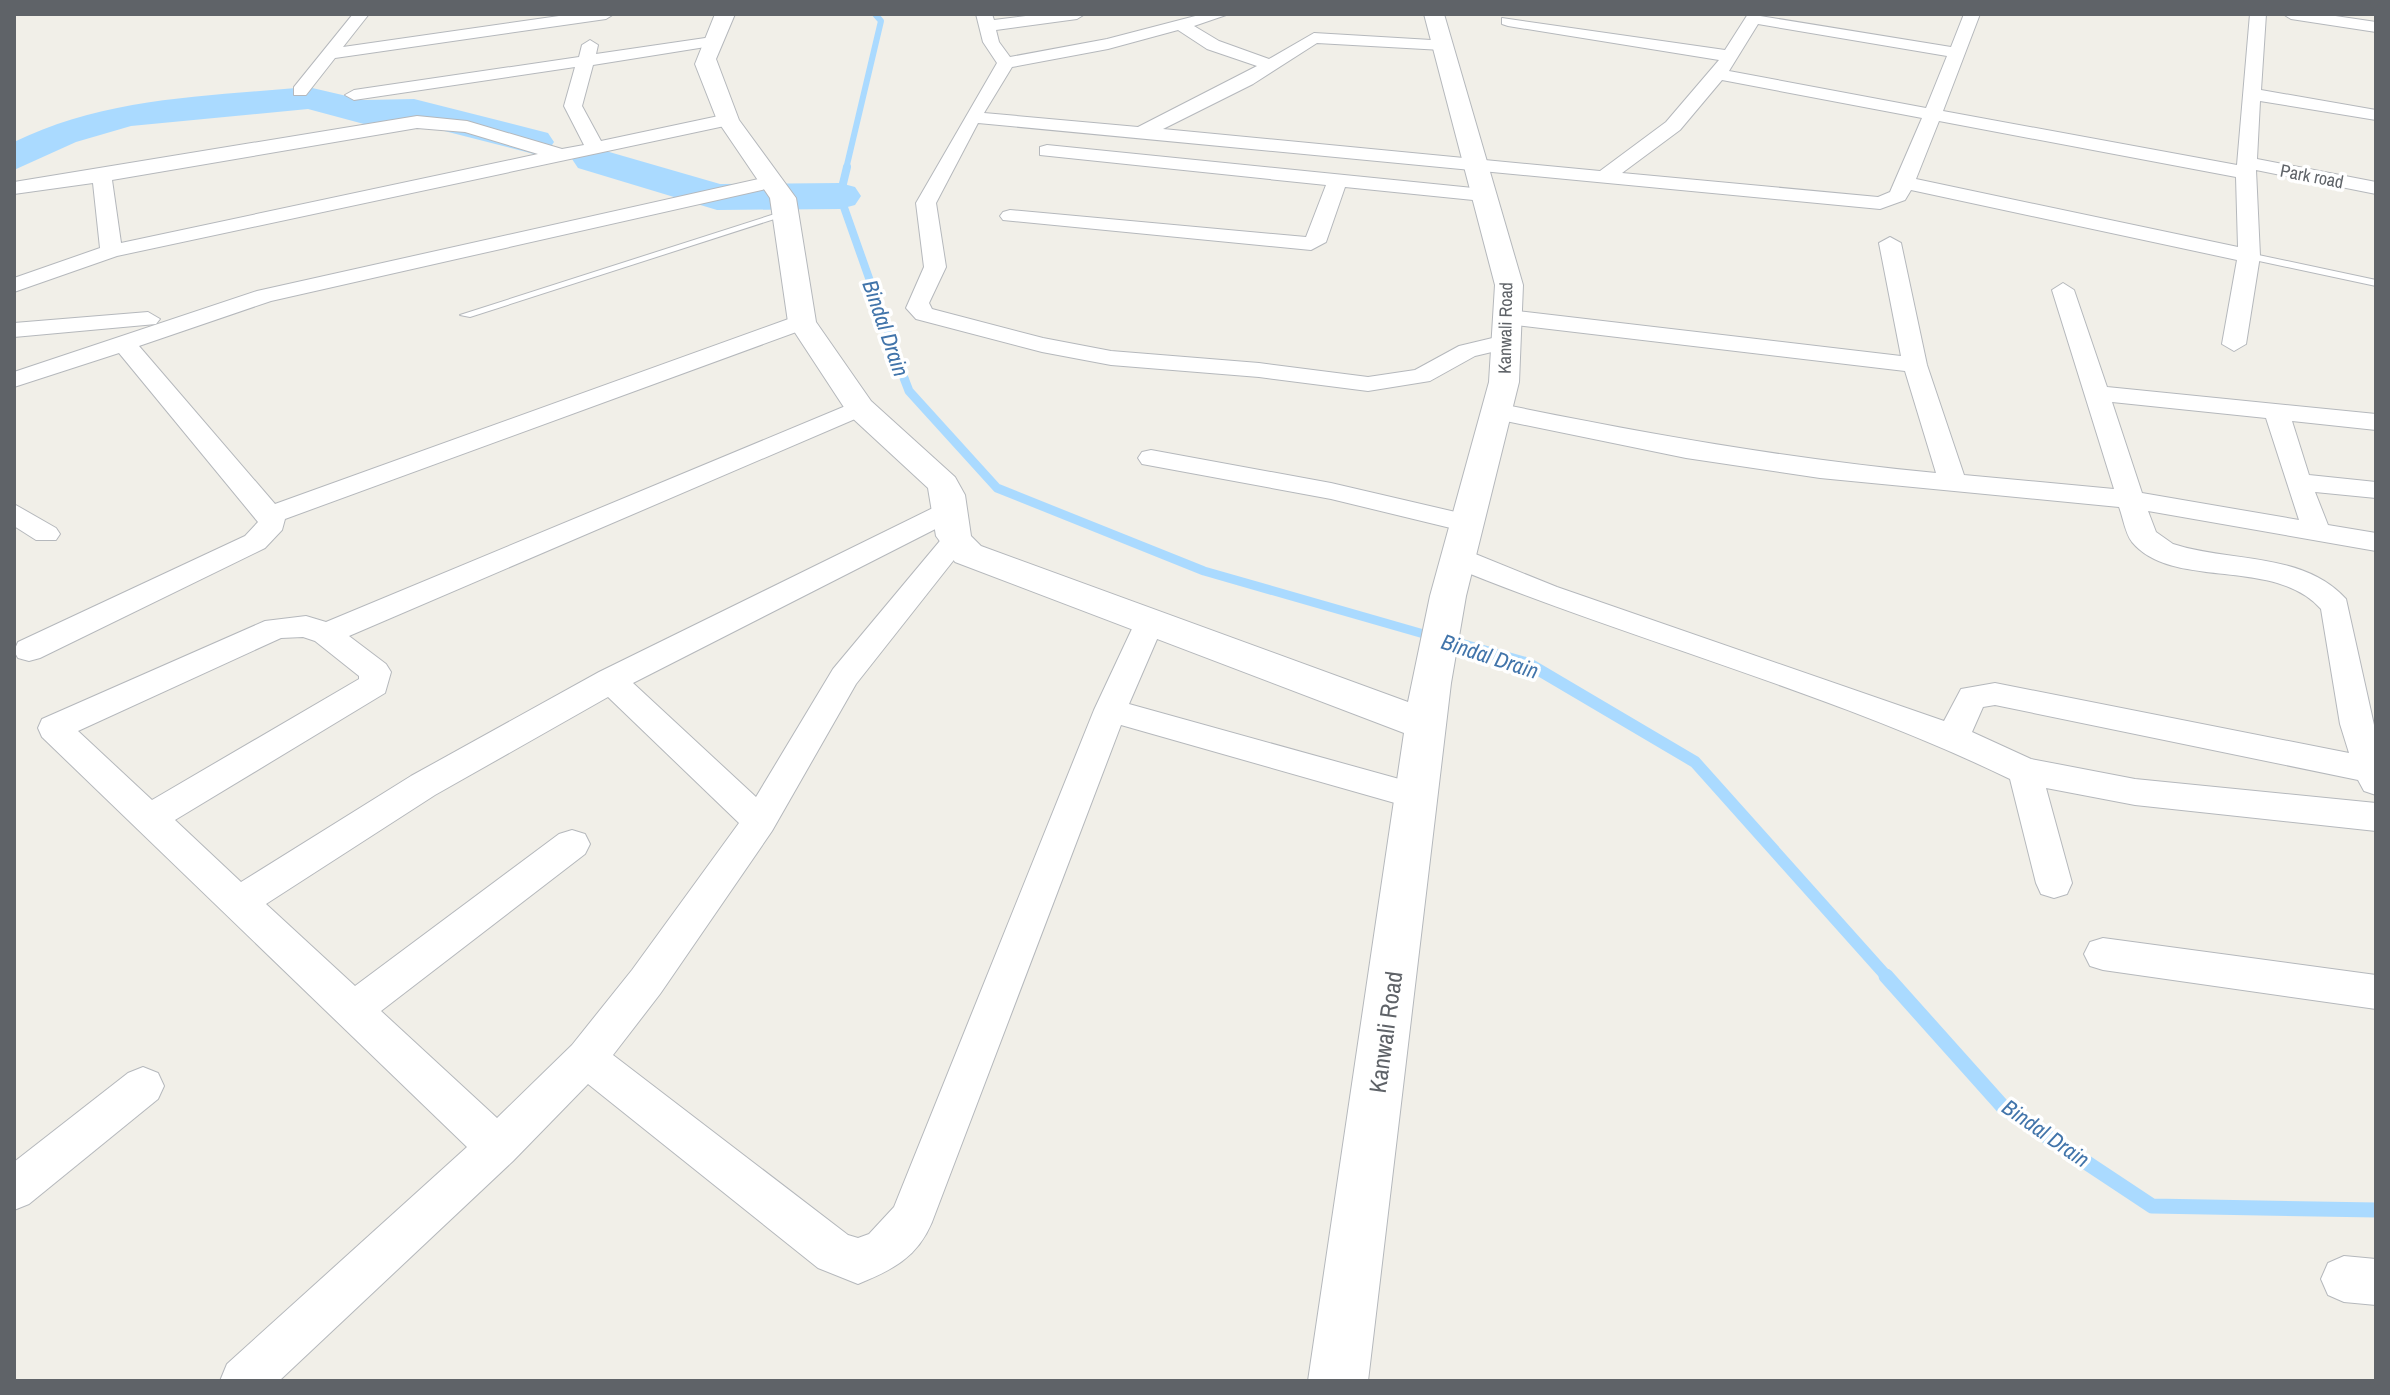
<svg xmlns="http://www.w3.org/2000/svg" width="2390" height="1395" viewBox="0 0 2390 1395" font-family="'Archivo Narrow',sans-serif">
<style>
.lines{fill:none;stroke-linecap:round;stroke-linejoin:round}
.stream-far4{stroke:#aadaff;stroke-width:6}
.stream-far3{stroke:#aadaff;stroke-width:8}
.stream-far2{stroke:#aadaff;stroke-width:9}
.stream-far1{stroke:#aadaff;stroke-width:12}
.stream{stroke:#aadaff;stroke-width:15}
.river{fill:#aadaff;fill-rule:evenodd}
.service-casing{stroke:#b5b8bc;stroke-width:2}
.minor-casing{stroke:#b5b8bc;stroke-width:2}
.tertiary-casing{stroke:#b5b8bc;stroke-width:2}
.service{fill:#fff;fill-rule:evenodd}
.minor{fill:#fff;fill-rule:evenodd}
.tertiary{fill:#fff;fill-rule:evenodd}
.labels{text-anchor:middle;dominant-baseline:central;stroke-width:7;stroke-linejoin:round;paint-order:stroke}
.far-street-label{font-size:18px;fill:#5f6368;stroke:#fff}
.water-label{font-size:22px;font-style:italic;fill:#4174aa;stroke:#fff}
.near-street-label{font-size:24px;fill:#5f6368;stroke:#fff}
</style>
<rect width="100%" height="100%" fill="#f1efe8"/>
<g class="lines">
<path class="stream-far4" d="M846 169 881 21 875 14"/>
<path class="stream-far3" d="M847 167 840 196 905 380"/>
<path class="stream-far2" d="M904 378 909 391 997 488 1204 571 1462 645"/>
<path class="stream-far1" d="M1455 643 1529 664 1695 762 1888 978"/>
<path class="stream" d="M1886 976 2004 1108 2152 1206 2376 1210"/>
<g class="river">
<path d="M308 87 364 100 414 99 548 133 554 142 548 151 534 154 413 123 364 124 308 109 131 126 76 142 14 170V142C106 97 208 96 308 87Z"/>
<path d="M592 147 720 184 840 183 855 187 861 196 855 205 840 209 717 210 578 168 572 159 578 150Z"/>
</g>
<g class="service-casing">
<g id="service">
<path d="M781 212 790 214 470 317 460 315Z"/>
<path d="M2249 253 2376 280V286L2245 258 2244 256Z"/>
</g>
</g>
<g class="minor-casing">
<g id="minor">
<path d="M353 14H369L343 47 573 14H614L606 19 335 58 306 95H294V87Z"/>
<path d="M976 14H992L994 20 1041 14H1085L1077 19 996 30 999 42 1010 57 1107 39 1203 14H1229L1194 26 1219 41 1269 59 1314 33 1448 41 1450 45 1442 50 1317 43 1253 84 1163 129 1600 171 1666 122 1719 60 1508 26 1502 24V18L1725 50 1748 14 1951 47 1964 14H1980L1943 111 2237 165 2250 14H2266L2261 90 2376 110V120L2260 101 2257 159 2376 182V194L2256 170 2260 256 2246 344 2234 351 2222 344 2237 260 1911 190 1905 200 1880 209 978 123 936 203 946 267 929 303 932 309 1043 338 1111 351 1259 363 1368 377 1415 370 1459 346 1505 335 1517 342 1513 347 1475 356 1430 381 1368 391 1259 377 1111 365 1042 352 916 319 906 308 924 267 916 203 997 63 983 42ZM1758 24 1947 56 1926 108 1729 71ZM1178 30 1207 49 1257 66 1138 127 984 113 1012 67 1108 49ZM1722 80 1922 118 1890 192 1878 197 1622 173 1680 130ZM1939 121 2236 177 2238 247 1916 179Z"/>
<path d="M2283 14H2322L2376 22V32L2291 19Z"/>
<path d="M712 37 720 42 718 45 593 65 582 106 601 141 728 114 737 120 734 124 117 256 14 292V278L100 248 93 183 14 194V182L417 116 467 121 562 149 584 145 564 106 575 67 354 100 345 95 354 90 579 57 582 45 590 40 598 45 596 54ZM417 128 465 132 538 154 121 243 112 180Z"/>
<path d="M1047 145 1483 189 1493 195 1483 201 1345 187 1326 242 1311 250 1003 220 1000 216 1003 212 1010 210 1306 237 1326 185 1040 155V147Z"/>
<path d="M772 176 779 178 782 182 779 186 271 301 139 346 275 504 794 317H810L814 322 810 327 285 519 282 530 265 548 40 658 29 661 18 658 14 651 18 642 245 536 258 522 119 353 14 387V372L257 291Z"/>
<path d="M1890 237 1901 243 1927 365 1964 475 2114 489 2052 290 2063 283 2074 290 2107 387 2376 414V430L2292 421 2309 475 2376 482V498L2315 492 2328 525 2376 533V551L2148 511 2156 532 2173 544C2231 563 2302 551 2346 599L2376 734V795L2364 791 2358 780 1995 705 1983 707 1972 732 2031 759 2135 779 2376 803V831L2135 805 2046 788 2072 883 2067 894 2054 898 2041 894 2036 883 2010 779C1830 692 1633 641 1448 565L1444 558 1448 551H1468L1557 587 1944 721 1961 689 1995 683 2349 753 2340 724 2321 609C2274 556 2173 591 2132 542 2125 533 2123 517 2119 507L1820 478 1686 458 1496 419 1483 411 1496 403C1643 433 1786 459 1936 473L1905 371 1508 324 1496 317 1508 310 1901 356 1879 243ZM2112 402 2266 418 2299 520 2142 493Z"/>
<path d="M148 312 160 319 156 324 14 337V323Z"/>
<path d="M860 400 869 403 873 408 869 413 349 636 386 664 391 672 385 693 175 820 241 882 411 776 599 672 941 504H961L965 510 961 516 633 683 756 797 833 669 944 536H964L968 542 856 684 772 831 660 994 613 1055 848 1235 858 1238 869 1234 894 1207 1094 710 1138 616 1149 613 1160 616 1164 623 1129 704 1428 787 1433 796 1428 805 1416 809 1121 725 932 1222C917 1258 892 1270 858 1284L818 1268 588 1084 513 1161 279 1381H220L227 1364 467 1147 42 737 38 728 42 719 265 621 306 616 326 622ZM303 637 315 641 359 676V679L152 800 78 731 281 638ZM608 697 739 823 632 970 572 1045 497 1118 381 1011 585 854 590 844 585 834 572 830 559 834 355 986 266 904 435 795Z"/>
<path d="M1151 450 1331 483 1477 517 1481 523 1477 529 1467 532 1331 499 1142 464 1138 458 1142 452Z"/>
<path d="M14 504 56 528 60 534 56 540H36L14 526Z"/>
<path d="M2103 938 2376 975V1009L2103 970 2090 966 2084 954 2090 942Z"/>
<path d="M143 1067 158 1073 164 1086 158 1099 29 1204 14 1210V1162L128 1073Z"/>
<path d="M2344 1256 2376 1259V1305L2344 1302 2328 1295 2321 1279 2328 1263Z"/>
</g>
</g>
<g class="tertiary-casing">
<path id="tertiary" d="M715 14H735L716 59 739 120 796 198 816 322 871 401 955 477 965 495 971 536 981 546 1408 702 1430 596 1489 382 1495 285 1424 14H1444L1523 285 1519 382 1466 596 1451 683 1368 1381H1308L1404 733 955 562 936 536 928 488 849 415 788 322 770 198 717 120 695 64Z"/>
</g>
<use href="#service" class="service"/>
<use href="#minor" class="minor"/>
<use href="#tertiary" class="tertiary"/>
</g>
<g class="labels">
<g class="far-street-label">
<text transform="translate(2312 176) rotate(11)">Park road</text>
<text transform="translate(1505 328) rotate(-89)">Kanwali Road</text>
</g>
<g class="water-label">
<text transform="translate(886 328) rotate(71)">Bindal Drain</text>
<text transform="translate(1490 656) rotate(18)">Bindal Drain</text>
<text transform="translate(2046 1133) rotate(35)">Bindal Drain</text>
</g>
<g class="near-street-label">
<text transform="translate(1385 1032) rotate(-82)">Kanwali Road</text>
</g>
</g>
<rect width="2390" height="1395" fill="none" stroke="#5f6368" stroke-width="32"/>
</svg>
